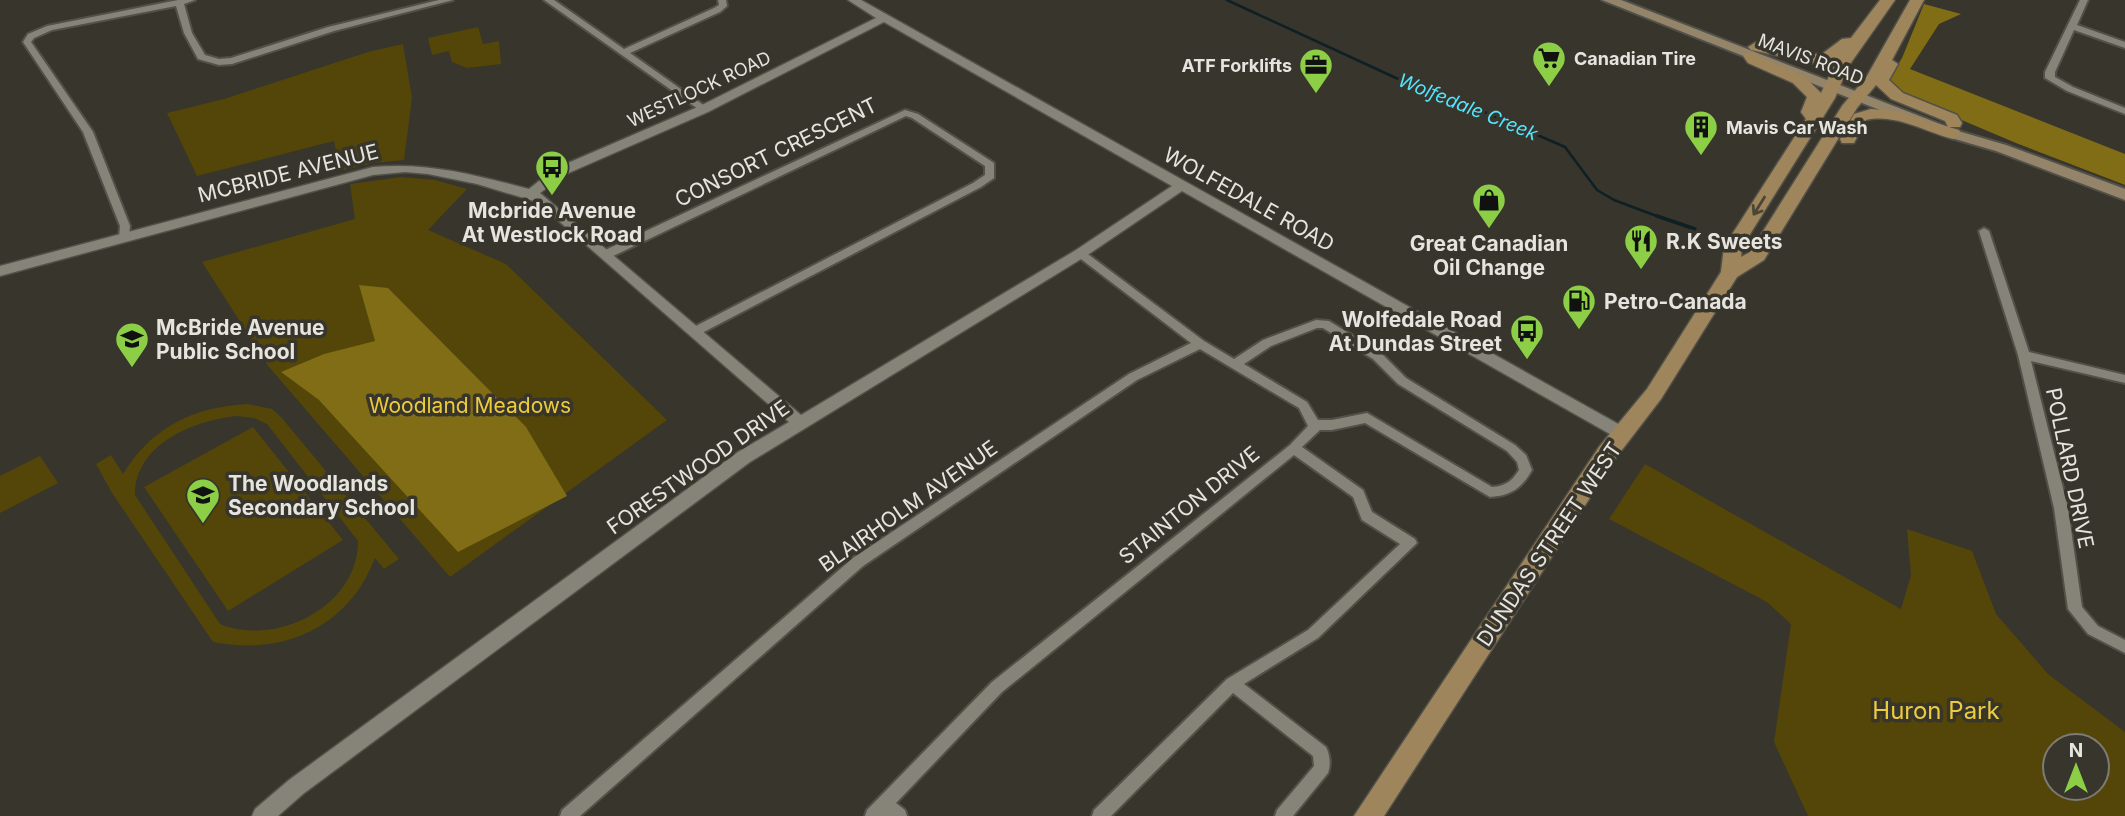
<svg xmlns="http://www.w3.org/2000/svg" width="2125" height="816" viewBox="0 0 2125 816" font-family="Inter,sans-serif">
<style>
.green{fill:#534608;fill-rule:evenodd}
.forest{fill:#806d16}
.lines{fill:none;stroke-linecap:round;stroke-linejoin:round}
.stream-far1{stroke:#0e2024;stroke-width:2.5}
.stream{stroke:#0e2024;stroke-width:3.5}
.minor-casing{stroke:#525149;stroke-width:4}
.tertiary-casing{stroke:#525149;stroke-width:3}
.secondary-casing{stroke:#525149;stroke-width:4}
.primary-casing{stroke:#525149;stroke-width:3}
.minor{fill:#868479;fill-rule:evenodd}
.tertiary{fill:#868479;fill-rule:evenodd}
.secondary{fill:#93846a;fill-rule:evenodd}
.primary{fill:#9f855c;fill-rule:evenodd}
.oneway{stroke:#4c4536}
.labels{text-anchor:middle;dominant-baseline:central;stroke-width:7;stroke-linejoin:round;paint-order:stroke}
.far-poi-label{font-size:18px;font-weight:bold;fill:#e5e4de;stroke:#37352c;text-anchor:start}
.far-street-label{font-size:18px;fill:#e5e4de;stroke:#37352c}
.far-water-label{font-size:19px;font-style:italic;fill:#53e5ff;stroke:#37352c}
.street-label{font-size:21px;fill:#e5e4de;stroke:#37352c}
.poi-label{font-size:21px;font-weight:bold;fill:#e5e4de;stroke:#37352c;text-anchor:start}
.park-label{font-size:21px;fill:#edcc3b;stroke:#37352c}
.near-park-label{font-size:24px;fill:#edcc3b;stroke:#37352c}
</style>
<rect width="100%" height="100%" fill="#37352c"/>
<g class="green">
<path d="M478 27 483 44 499 41 501 64 467 68 452 62 449 51 432 55 428 38Z"/>
<path d="M403 44 412 98 404 160 374 163 340 171 334 141 197 176 167 113 224 99 368 52Z"/>
<path d="M401 177 435 180 467 189 428 230 506 264 667 420 450 577 269 367 202 262 355 219 350 184Z"/>
<path d="M248 404 272 409 281 417 399 559 384 569 375 558C349 627 284 656 213 642L112 493 96 464 111 455 123 474C152 427 193 407 248 404ZM236 416 254 418 267 424 358 541C358 607 276 647 220 624L135 495C135 444 193 421 236 416Z"/>
<path d="M253 427 343 540 228 611 144 487Z"/>
<path d="M40 456 58 483 0 513V476Z"/>
<path d="M1645 464 1901 609 1911 575 1907 529 1972 551 1996 614 2048 674 2125 732V816H1808L1774 742 1791 624 1767 602 1609 519ZM2055 746H2097V788H2055Z"/>
</g>
<g class="forest">
<path d="M1924 4 1961 14 1939 24 1910 69 2125 154V185L2016 143 1900 94 1889 79 1902 58Z"/>
<path d="M359 285 388 288 526 427 567 496 458 552 319 400 281 372 324 354 375 341Z"/>
</g>
<g class="lines">
<path class="stream-far1" d="M1227 0 1396 78 1450 97 1565 147 1597 190 1614 200 1662 218"/>
<path class="stream" d="M1657 216 1695 229"/>
<g class="minor-casing">
<g id="minor">
<path d="M178 0H195L184 4 192 33 205 55 219 59 231 58 328 27 439 0H453L334 31 232 64 219 65 198 59 184 33 176 6 52 30 34 38 31 42 93 132 130 226 129 237 124 241 119 237 120 226 83 132 23 42 28 34 47 26Z"/>
<path d="M544 0H554L624 49 714 8 719 5 718 0H726L727 6 720 12 630 53 709 109 704 112 701 111Z"/>
<path d="M2080 0H2088L2077 25 2125 42V48L2074 30 2055 72V77L2073 87 2125 108V114L2067 91 2045 78V72Z"/>
<path d="M905 110 918 114 994 163V178L981 187 700 334 696 335 690 331 692 328 973 183 985 175V166L912 118 906 116 609 258 605 259 600 255 601 252Z"/>
<path d="M1984 228 1989 231 2029 352 2125 375V383L2031 361 2068 508 2082 607 2098 626 2125 640V653L2088 634 2068 609 2054 508 2018 355 1979 231Z"/>
<path d="M1081 249 1204 341 1234 359 1263 340 1316 320 1329 321 1381 353 1406 378 1515 445 1526 455 1532 470C1522 488 1511 496 1490 497L1365 423 1332 430H1320L1302 447 1363 490 1372 512 1415 539 1417 543 1318 638 1244 684 1326 747C1330 755 1331 765 1328 773L1293 816H1275L1277 810 1314 766 1313 756 1233 693 1111 816H1092L1094 810 1227 679 1308 630 1400 544 1362 520 1353 497 1294 455 1002 692 896 803 905 810 907 816H865L867 810 992 682 1290 445 1308 426 1299 408 1200 349 1137 380 863 566 580 816H560L562 810 853 558 1129 374 1191 343 1077 256 1076 253ZM1317 328H1323L1373 359 1398 384 1507 451 1517 462 1519 470C1512 481 1506 486 1492 487L1367 413 1332 420H1318L1307 402 1244 364 1271 346Z"/>
</g>
</g>
<g class="tertiary-casing">
<path id="tertiary" d="M848 0H861L1629 430 1631 434 1629 438H1617L1182 191 1086 256 750 462 303 794 278 816H252L255 809 289 780 738 452 789 422 537 202 477 184 428 174 405 172 373 175 0 276V266L373 167C429 162 475 175 529 189L554 169 700 106 876 18ZM884 22 1172 186 1076 250 801 415 540 193 564 175 708 112Z"/>
</g>
<g class="secondary-casing">
<path id="secondary" d="M1602 0H1621L1958 131 2006 145 2125 189V200L1996 151 1948 137Z"/>
</g>
<g class="primary-casing">
<g id="primary">
<path d="M1880 0H1895L1848 67 1835 98 1742 247 1741 257 1750 252 1842 106 1867 76 1910 0H1924L1892 60 1898 64 1889 80 1903 93 1957 115 1962 123 1960 127H1948L1945 121 1891 99 1876 85 1857 108 1764 260 1737 277 1661 399 1615 459 1384 816H1354L1599 447 1647 389 1721 272 1724 247 1806 119 1801 112 1807 97 1793 83 1748 63 1743 56 1746 53H1756L1759 57 1804 76 1821 93 1838 58 1816 64 1751 50 1748 47 1756 42 1806 54H1822L1842 39 1851 38Z"/>
<path d="M1871 109 1895 111 1959 130 1961 134 1953 139C1926 132 1895 113 1866 120L1854 143H1842L1840 139 1854 114Z"/>
</g>
</g>
<use href="#minor" class="minor"/>
<use href="#tertiary" class="tertiary"/>
<use href="#secondary" class="secondary"/>
<use href="#primary" class="primary"/>
</g>
<defs><path id="oneway-shaft" d="M-6 0H5M1.5-3L5.5 0L1.5 3" fill="none" stroke-width="1.6" stroke-linecap="round" stroke-linejoin="round" transform="scale(1.75)"/></defs>
<use class="oneway" href="#oneway-shaft" transform="translate(1759 206) rotate(122)"/>
<defs>
<g id="supermarket-pin" transform="scale(1.75)"><path d="M0 17L-7.5 6A9.5 9.5 0 1 1 7.5 6Z" fill="#8cce46" stroke="#37352c"/><path d="M-6-5.5h2.5l.6 2H6L4.5 2H-2.5L-4.4-4H-6ZM-1.5 3.2a1.3 1.3 0 1 0 .1 0ZM3 3.2a1.3 1.3 0 1 0 .1 0Z" fill="#111"/></g>
<g id="office-pin" transform="scale(1.75)"><path d="M0 17L-7.5 6A9.5 9.5 0 1 1 7.5 6Z" fill="#8cce46" stroke="#37352c"/><path d="M-6-3h4V-5.5h4V-3h4V5H-6ZM-1-4.5V-3h2v-1.5ZM-6 0V1H6V0Z" fill="#111"/></g>
<g id="building-pin" transform="scale(1.75)"><path d="M0 17L-7.5 6A9.5 9.5 0 1 1 7.5 6Z" fill="#8cce46" stroke="#37352c"/><path d="M-4-6H4V6H1V3H-1V6H-4ZM-2.5-4.3h1.7v1.8h-1.7ZM.8-4.3h1.7v1.8H.8ZM-2.5-1h1.7V.8h-1.7ZM.8-1h1.7V.8H.8Z" fill="#111"/></g>
<g id="bus-pin" transform="scale(1.75)"><path d="M0 17L-7.5 6A9.5 9.5 0 1 1 7.5 6Z" fill="#8cce46" stroke="#37352c"/><path d="M-5-6H5V4H4V6H2V4H-2V6H-4V4H-5ZM-3.5-4V0h7V-4ZM-3.5 1.2v1.5H-2V1.2ZM2 1.2v1.5H3.5V1.2Z" fill="#111"/></g>
<g id="shop-pin" transform="scale(1.75)"><path d="M0 17L-7.5 6A9.5 9.5 0 1 1 7.5 6Z" fill="#8cce46" stroke="#37352c"/><path d="M-5-2.5h2.3a2.7 3.5 0 0 1 5.4 0H5L5.5 6h-11ZM-1.5-2.5h3a1.5 2.3 0 0 0-3 0Z" fill="#111"/></g>
<g id="restaurant-pin" transform="scale(1.75)"><path d="M0 17L-7.5 6A9.5 9.5 0 1 1 7.5 6Z" fill="#8cce46" stroke="#37352c"/><path d="M-5-6h1v4h1v-4h1v4h1v-4h1v5L-1.5 .5V6h-2V.5L-5-1ZM5-6V6H3V1.5H1.5Q1.5-4 5-6Z" fill="#111"/></g>
<g id="fuel-pin" transform="scale(1.75)"><path d="M0 17L-7.5 6A9.5 9.5 0 1 1 7.5 6Z" fill="#8cce46" stroke="#37352c"/><path d="M-5.5-6h7V0h2V4h1.3V-2.5L3-4.5l.8-.8L6-3V5H2.5V1h-1V6h-7ZM-4.2-4.7v3.2H.2V-4.7Z" fill="#111"/></g>
<g id="school-pin" transform="scale(1.75)"><path d="M0 17L-7.5 6A9.5 9.5 0 1 1 7.5 6Z" fill="#8cce46" stroke="#37352c"/><path d="M0-5L7-2L0 1L-7-2ZM-4 1L0 2.5L4 1V4Q0 6-4 4Z" fill="#111"/></g>
</defs>
<g fill-rule="evenodd">
<use href="#supermarket-pin" x="1549" y="58"/>
<use href="#office-pin" x="1316" y="65"/>
<use href="#building-pin" x="1701" y="127"/>
<use href="#bus-pin" x="552" y="167"/>
<use href="#shop-pin" x="1489" y="200"/>
<use href="#restaurant-pin" x="1641" y="241"/>
<use href="#fuel-pin" x="1579" y="301"/>
<use href="#bus-pin" x="1527" y="331"/>
<use href="#school-pin" x="132" y="339"/>
<use href="#school-pin" x="203" y="495"/>
</g>
<g class="labels">
<g class="far-poi-label">
<text x="1574" y="58">Canadian Tire</text>
<text x="1292" y="65" text-anchor="end">ATF Forklifts</text>
<text x="1726" y="127">Mavis Car Wash</text>
</g>
<g class="far-street-label">
<text transform="translate(1811 59) rotate(21)">MAVIS ROAD</text>
<text transform="translate(699 89) rotate(-25)">WESTLOCK ROAD</text>
</g>
<g class="far-water-label">
<text transform="translate(1468 107) rotate(22)">Wolfedale Creek</text>
</g>
<g class="street-label">
<text transform="translate(776 152) rotate(-26)">CONSORT CRESCENT</text>
<text transform="translate(288 173) rotate(-14)">MCBRIDE AVENUE</text>
<text transform="translate(1249 199) rotate(29)">WOLFEDALE ROAD</text>
<text transform="translate(698 467) rotate(-35)">FORESTWOOD DRIVE</text>
<text transform="translate(2070 468) rotate(78)">POLLARD DRIVE</text>
<text transform="translate(1189 505) rotate(-39)">STAINTON DRIVE</text>
<text transform="translate(908 506) rotate(-35)">BLAIRHOLM AVENUE</text>
<text transform="translate(1549 544) rotate(-56)">DUNDAS STREET WEST</text>
</g>
<g class="poi-label">
<text x="552" y="210" text-anchor="middle">Mcbride Avenue<tspan x="552" dy="24">At Westlock Road</tspan></text>
<text x="1666" y="241">R.K Sweets</text>
<text x="1489" y="243" text-anchor="middle">Great Canadian<tspan x="1489" dy="24">Oil Change</tspan></text>
<text x="1604" y="301">Petro-Canada</text>
<text x="1502" y="319" text-anchor="end">Wolfedale Road<tspan x="1502" dy="24">At Dundas Street</tspan></text>
<text x="156" y="327">McBride Avenue<tspan x="156" dy="24">Public School</tspan></text>
<text x="228" y="483">The Woodlands<tspan x="228" dy="24">Secondary School</tspan></text>
</g>
<g class="park-label">
<text x="470" y="405">Woodland Meadows</text>
</g>
<g class="near-park-label">
<text x="1936" y="710">Huron Park</text>
</g>
</g>
<g transform="translate(2076 767)"><circle r="33" fill="#37352c" stroke="#7d7b73" stroke-width="2"/>
<path d="M0-5L12 26L0 18L-12 26Z" fill="#8cce46"/>
<text y="-10" font-size="19" font-weight="bold" text-anchor="middle" fill="#e5e4de">N</text>
</g>
</svg>
